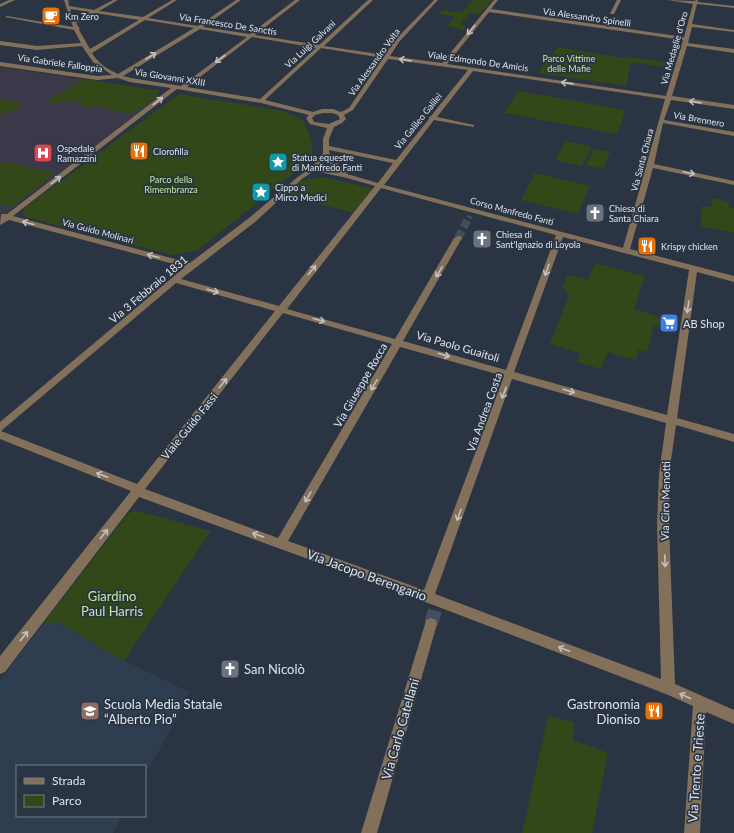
<svg xmlns="http://www.w3.org/2000/svg" width="734" height="833" viewBox="0 0 734 833" font-family="Lato,sans-serif">
<style>
.built{fill:#2f3d51}
.medical{fill:#3b384a}
.green{fill:#324819}
.lines{fill:none;stroke-linecap:round;stroke-linejoin:round}
.minor-tunnel-far2{stroke:#454e5c;stroke-width:6;stroke-dasharray:6 3.5;stroke-linecap:butt}
.minor-tunnel-far1{stroke:#454e5c;stroke-width:8;stroke-dasharray:8 4;stroke-linecap:butt}
.minor-tunnel{stroke:#454e5c;stroke-width:14;stroke-dasharray:14 7;stroke-linecap:butt}
.minor{fill:#83705b;fill-rule:evenodd}
.oneway{stroke:#c2c1c1}
.labels{text-anchor:middle;dominant-baseline:central;stroke-width:3.5;stroke-linejoin:round;paint-order:stroke}
.far-poi-label{font-size:9px;fill:#dde4ed;stroke:#2a3442;text-anchor:start}
.far-street-label{font-size:9px;fill:#dde4ed;stroke:#2a3442}
.far-park-label{font-size:9px;fill:#c1eb98;stroke:#2a3442}
.street-label{font-size:11px;fill:#dde4ed;stroke:#2a3442}
.poi-label{font-size:11px;fill:#dde4ed;stroke:#2a3442;text-anchor:start}
.near-street-label{font-size:13px;fill:#dde4ed;stroke:#2a3442}
.near-park-label{font-size:13px;fill:#c1eb98;stroke:#2a3442}
.near-poi-label{font-size:13px;fill:#dde4ed;stroke:#2a3442;text-anchor:start}
</style>
<rect width="100%" height="100%" fill="#2a3442"/>
<path class="built" d="M47 622H58L111 654 189 692 170 731 145 775V766H17V816H122L113 833H0V680L43 624Z"/>
<path class="medical" d="M0 67 161 91 157 94 160 98 4 214 0 213Z"/>
<g class="green">
<path d="M473 0H492L479 15 470 13 460 24 466 27 463 30 447 26 456 17 438 14 443 10 461 13Z"/>
<path d="M558 47 617 57 636 58 667 62 666 67 631 62 626 86 538 73Z"/>
<path d="M84 79 161 91 157 94 159 96 131 114 95 106 91 109 80 106 83 103 64 100 57 104 45 102Z"/>
<path d="M518 91 626 110 617 134 504 113Z"/>
<path d="M179 94 283 111 302 119C307 128 316 147 311 156 310 159 307 162 305 164L198 250 172 255 25 217 22 213 26 207Z"/>
<path d="M0 98 18 102 17 103 23 105 10 113 0 114Z"/>
<path d="M566 141 592 147 582 166 555 160Z"/>
<path d="M594 149 610 152 603 169 586 165Z"/>
<path d="M8 162 55 173 12 207 0 204V164Z"/>
<path d="M535 173 590 186 578 214 521 200Z"/>
<path d="M317 178H329L373 189 354 213 285 195 301 181Z"/>
<path d="M713 198 730 202 729 207 734 208V233L700 226 702 206 711 207Z"/>
<path d="M595 263 645 276 634 309 668 320 662 319 661 322 665 324 664 328 654 325 647 352 638 350 636 360 608 352 601 369 577 362 580 353 550 344 569 296 562 285 565 282 567 275 588 280Z"/>
<path d="M138 511 211 531 124 661 111 654 58 622 43 624 126 516 131 512Z"/>
<path d="M548 716 574 722 573 740 608 753 592 833H522Z"/>
</g>
<g class="lines">
<path class="minor-tunnel-far2" d="M469 218 470 216"/>
<path class="minor-tunnel-far1" d="M458 238 469 217"/>
<path class="minor-tunnel" d="M431 624 435 610"/>
<g class="minor">
<path d="M9 0H15L0 7V4Z"/>
<path d="M64 0H68L69 6 94 10 113 0H118L99 11 143 17 172 0H177L148 18 198 26 236 0H241L203 27 250 34 295 0H300L255 35 319 45 368 0H373L324 46 385 55 395 40 434 0H438L399 42 390 56 442 63 494 0H498L491 9 684 37 693 4 667 0 693 1 698 0V2L734 6V8L697 4 692 24 734 30V32L692 27 688 43 734 49V53L687 46 672 96 734 105V109L671 100 664 120 734 132V136L663 123 654 164 734 181V185L653 168 630 249 734 276V282L697 272 677 418 734 434V442L676 425 669 474V524L675 684 734 710V724L706 712 700 833H684L693 706 666 694 428 603 139 497 5 672 0 674V656L131 491 0 439V422L185 267 9 220 0 225 1 214H7L171 88 130 82 118 78 97 80 0 66V62L97 76 112 75 93 62 82 46 37 50 0 45V41L37 46 81 43 74 30 5 17 7 16 73 27ZM70 9 90 12 75 20ZM489 12 683 40 666 96 447 64ZM95 13 139 20 90 49 79 30 80 29 76 23ZM145 20 194 28 118 74C107 69 98 63 92 53ZM200 29 247 37 181 86 131 78 123 76ZM252 37 316 48 260 99 187 87ZM321 48 383 58 349 108 341 112 333 109H322L313 112 265 100ZM388 59 468 70 431 116 429 117V119L396 160 329 146V139L334 127 342 123 346 119 344 115 353 110ZM473 71 665 99 623 248 384 185 434 120 474 127V125L437 117ZM177 89 261 103 309 115 306 118 310 124 327 128 323 139V153L311 168 299 176 249 218 190 263 13 216ZM323 113H332L338 115 340 119 329 124 314 122 312 118 315 115ZM329 150 393 163 378 183 347 174C343 165 330 161 329 150ZM326 158 332 166 339 172 317 168ZM314 171 347 178 375 186 279 306 181 279 255 222 303 178ZM381 188 556 235 506 370 403 341 462 238 461 236H458L454 238 395 339 287 309ZM563 237 689 270 667 415 514 372ZM176 283 275 311 137 484 1 431ZM283 313 392 344 278 538 145 489ZM400 347 504 376 424 590 288 541ZM512 379 666 423 659 474 657 524 661 679 435 594Z"/>
<path d="M617 0H621L614 14H610Z"/>
<path d="M431 618 436 620 437 624 377 833H361L425 624 426 620Z"/>
</g>
</g>
<defs><path id="oneway-shaft" d="M-6 0H5M1.5-3L5.5 0L1.5 3" fill="none" stroke-width="1.6" stroke-linecap="round" stroke-linejoin="round"/></defs>
<g class="oneway">
<use href="#oneway-shaft" transform="translate(471 30) rotate(129)"/>
<use href="#oneway-shaft" transform="translate(151 56) rotate(-32)"/>
<use href="#oneway-shaft" transform="translate(220 59) rotate(143)"/>
<use href="#oneway-shaft" transform="translate(405 60) rotate(-172)"/>
<use href="#oneway-shaft" transform="translate(567 83) rotate(-172)"/>
<use href="#oneway-shaft" transform="translate(158 101) rotate(-38)"/>
<use href="#oneway-shaft" transform="translate(695 102) rotate(-172)"/>
<use href="#oneway-shaft" transform="translate(689 173) rotate(12)"/>
<use href="#oneway-shaft" transform="translate(56 180) rotate(-38)"/>
<use href="#oneway-shaft" transform="translate(28 223) rotate(-165)"/>
<use href="#oneway-shaft" transform="translate(153 256) rotate(-165)"/>
<use href="#oneway-shaft" transform="translate(312 270) rotate(-52)"/>
<use href="#oneway-shaft" transform="translate(547 270) rotate(109)"/>
<use href="#oneway-shaft" transform="translate(439 272) rotate(120)"/>
<use href="#oneway-shaft" transform="translate(213 291) rotate(16)"/>
<use href="#oneway-shaft" transform="translate(688 307) rotate(98)"/>
<use href="#oneway-shaft" transform="translate(319 320) rotate(15)"/>
<use href="#oneway-shaft" transform="translate(444 355) rotate(16)"/>
<use href="#oneway-shaft" transform="translate(223 383) rotate(-51)"/>
<use href="#oneway-shaft" transform="translate(374 385) rotate(120)"/>
<use href="#oneway-shaft" transform="translate(569 391) rotate(16)"/>
<use href="#oneway-shaft" transform="translate(504 393) rotate(110)"/>
<use href="#oneway-shaft" transform="translate(102 475) rotate(-159)"/>
<use href="#oneway-shaft" transform="translate(308 497) rotate(120)"/>
<use href="#oneway-shaft" transform="translate(459 515) rotate(110)"/>
<use href="#oneway-shaft" transform="translate(104 534) rotate(-52)"/>
<use href="#oneway-shaft" transform="translate(258 535) rotate(-160)"/>
<use href="#oneway-shaft" transform="translate(665 561) rotate(88)"/>
<use href="#oneway-shaft" transform="translate(24 636) rotate(-52)"/>
<use href="#oneway-shaft" transform="translate(564 649) rotate(-159)"/>
<use href="#oneway-shaft" transform="translate(685 696) rotate(-155)"/>
</g>
<defs>
<g id="cafe-square" transform="scale(1)"><rect x="-9" y="-9" width="18" height="18" rx="4" fill="#e8710a" stroke="#2a3442"/><path d="M-5.5-4.5H6V0H3Q3 3.5 0 3.5H-2.5Q-5.5 3.5-5.5 0ZM3-3.2v2h1.7v-2ZM-6 4.5H4V6H-6Z" fill="#fff"/></g>
<g id="restaurant-square" transform="scale(1)"><rect x="-9" y="-9" width="18" height="18" rx="4" fill="#e8710a" stroke="#2a3442"/><path d="M-5-6h1v4h1v-4h1v4h1v-4h1v5L-1.5 .5V6h-2V.5L-5-1ZM5-6V6H3V1.5H1.5Q1.5-4 5-6Z" fill="#fff"/></g>
<g id="hospital-square" transform="scale(1)"><rect x="-9" y="-9" width="18" height="18" rx="4" fill="#e0444e" stroke="#2a3442"/><path d="M-5-5h3v3.5h4V-5h3V5h-3V1.5h-4V5h-3Z" fill="#fff"/></g>
<g id="sight-square" transform="scale(1)"><rect x="-9" y="-9" width="18" height="18" rx="4" fill="#0f9aa8" stroke="#2a3442"/><path d="M0-6L1.8-2.2L6-1.7L2.9 1.2L3.7 5.4L0 3.3L-3.7 5.4L-2.9 1.2L-6-1.7L-1.8-2.2Z" fill="#fff"/></g>
<g id="church-square" transform="scale(1)"><rect x="-9" y="-9" width="18" height="18" rx="4" fill="#6b7280" stroke="#2a3442"/><path d="M-1.2-6h2.4v3.5h3.3v2.4h-3.3V6h-2.4V-.1h-3.3v-2.4h3.3Z" fill="#fff"/></g>
<g id="supermarket-square" transform="scale(1)"><rect x="-9" y="-9" width="18" height="18" rx="4" fill="#3f7fe0" stroke="#2a3442"/><path d="M-6-5.5h2.5l.6 2H6L4.5 2H-2.5L-4.4-4H-6ZM-1.5 3.2a1.3 1.3 0 1 0 .1 0ZM3 3.2a1.3 1.3 0 1 0 .1 0Z" fill="#fff"/></g>
<g id="school-square" transform="scale(1)"><rect x="-9" y="-9" width="18" height="18" rx="4" fill="#8d6e63" stroke="#2a3442"/><path d="M0-5L7-2L0 1L-7-2ZM-4 1L0 2.5L4 1V4Q0 6-4 4Z" fill="#fff"/></g>
</defs>
<g fill-rule="evenodd">
<use href="#cafe-square" x="51" y="16"/>
<use href="#restaurant-square" x="139" y="151"/>
<use href="#hospital-square" x="43" y="153"/>
<use href="#sight-square" x="278" y="162"/>
<use href="#sight-square" x="261" y="192"/>
<use href="#church-square" x="595" y="213"/>
<use href="#church-square" x="482" y="239"/>
<use href="#restaurant-square" x="647" y="246"/>
<use href="#supermarket-square" x="669" y="323"/>
<use href="#church-square" x="230" y="669"/>
<use href="#school-square" x="90" y="711"/>
<use href="#restaurant-square" x="654" y="711"/>
</g>
<g class="labels">
<g class="far-poi-label">
<text x="65" y="16">Km Zero</text>
<text x="57" y="148">Ospedale<tspan x="57" dy="10">Ramazzini</tspan></text>
<text x="153" y="151">Clorofilla</text>
<text x="292" y="157">Statua equestre<tspan x="292" dy="10">di Manfredo Fanti</tspan></text>
<text x="275" y="187">Cippo a<tspan x="275" dy="10">Mirco Medici</tspan></text>
<text x="609" y="208">Chiesa di<tspan x="609" dy="10">Santa Chiara</tspan></text>
<text x="496" y="234">Chiesa di<tspan x="496" dy="10">Sant'Ignazio di Loyola</tspan></text>
<text x="661" y="246">Krispy chicken</text>
</g>
<g class="far-street-label">
<text transform="translate(587 17) rotate(8)">Via Alessandro Spinelli</text>
<text transform="translate(228 24) rotate(9)">Via Francesco De Sanctis</text>
<text transform="translate(310 44) rotate(-43)">Via Luigi Galvani</text>
<text transform="translate(674 48) rotate(-74)">Via Medaglie d'Oro</text>
<text transform="translate(478 61) rotate(8)">Viale Edmondo De Amicis</text>
<text transform="translate(374 62) rotate(-54)">Via Alessandro Volta</text>
<text transform="translate(60 63) rotate(8)">Via Gabriele Falloppia</text>
<text transform="translate(170 77) rotate(9)">Via Giovanni XXIII</text>
<text transform="translate(699 119) rotate(10)">Via Brennero</text>
<text transform="translate(418 121) rotate(-51)">Via Galileo Galilei</text>
<text transform="translate(642 160) rotate(-75)">Via Santa Chiara</text>
<text transform="translate(512 211) rotate(15)">Corso Manfredo Fanti</text>
<text transform="translate(98 231) rotate(15)">Via Guido Molinari</text>
</g>
<g class="far-park-label">
<text x="569" y="58">Parco Vittime<tspan x="569" dy="10">delle Mafie</tspan></text>
<text x="171" y="179">Parco della<tspan x="171" dy="10">Rimembranza</tspan></text>
</g>
<g class="street-label">
<text transform="translate(148 289) rotate(-40)">Via 3 Febbraio 1831</text>
<text transform="translate(458 346) rotate(16)">Via Paolo Guaitoli</text>
<text transform="translate(360 385) rotate(-60)">Via Giuseppe Rocca</text>
<text transform="translate(484 412) rotate(-70)">Via Andrea Costa</text>
<text transform="translate(189 426) rotate(-51)">Viale Guido Fassi</text>
<text transform="translate(665 501) rotate(-89)">Via Ciro Menotti</text>
</g>
<g class="poi-label">
<text x="683" y="323">AB Shop</text>
</g>
<g class="near-street-label">
<text transform="translate(367 575) rotate(20)">Via Jacopo Berengario</text>
<text transform="translate(400 729) rotate(-74)">Via Carlo Catellani</text>
<text transform="translate(696 768) rotate(-86)">Via Trento e Trieste</text>
</g>
<g class="near-park-label">
<text x="112" y="596">Giardino<tspan x="112" dy="15">Paul Harris</tspan></text>
</g>
<g class="near-poi-label">
<text x="244" y="669">San Nicolò</text>
<text x="104" y="704">Scuola Media Statale<tspan x="104" dy="15">“Alberto Pio”</tspan></text>
<text x="640" y="704" text-anchor="end">Gastronomia<tspan x="640" dy="15">Dioniso</tspan></text>
</g>
</g>
<rect x="16" y="765" width="130" height="52" fill="#2a3442" stroke="#727a86"/>
<rect x="24" y="778" width="20" height="6" fill="#83705b" stroke="#727a86"/>
<text x="52" y="785" font-size="12" fill="#dde4ed">Strada</text>
<rect x="24" y="795" width="20" height="12" fill="#324819" stroke="#727a86"/>
<text x="52" y="805" font-size="12" fill="#dde4ed">Parco</text>
</svg>
